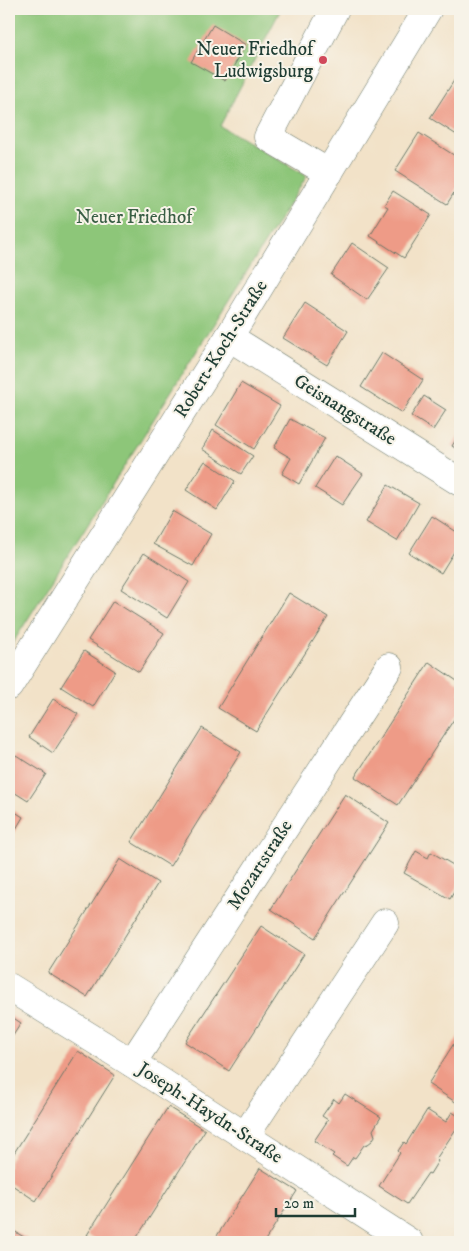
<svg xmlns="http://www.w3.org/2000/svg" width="469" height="1251" viewBox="0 0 469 1251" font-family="'IM FELL DW Pica',serif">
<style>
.green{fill:#8dc679;stroke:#568256}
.building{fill:#ee9b87}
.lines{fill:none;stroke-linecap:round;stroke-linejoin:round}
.minor-casing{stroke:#697768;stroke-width:29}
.minor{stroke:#fff;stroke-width:28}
.poi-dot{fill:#d1495b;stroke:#f7f3e8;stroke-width:2}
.labels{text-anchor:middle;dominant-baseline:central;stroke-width:4;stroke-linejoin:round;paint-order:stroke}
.poi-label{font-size:19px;fill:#1f3d34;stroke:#f7f3e8;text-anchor:end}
.park-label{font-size:19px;fill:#3a5f45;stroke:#f7f3e8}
.street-label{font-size:19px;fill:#1f3d34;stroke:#f7f3e8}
</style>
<rect width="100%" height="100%" fill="#f7f3e8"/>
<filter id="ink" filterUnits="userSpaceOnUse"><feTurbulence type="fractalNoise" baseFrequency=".02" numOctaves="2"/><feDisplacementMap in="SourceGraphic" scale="10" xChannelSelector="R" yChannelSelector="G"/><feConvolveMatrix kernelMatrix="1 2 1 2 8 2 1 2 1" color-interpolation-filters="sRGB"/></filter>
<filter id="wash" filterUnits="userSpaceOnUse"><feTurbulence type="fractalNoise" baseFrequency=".0096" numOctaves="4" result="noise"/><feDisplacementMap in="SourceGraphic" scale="20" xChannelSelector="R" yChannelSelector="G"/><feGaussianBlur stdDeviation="1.12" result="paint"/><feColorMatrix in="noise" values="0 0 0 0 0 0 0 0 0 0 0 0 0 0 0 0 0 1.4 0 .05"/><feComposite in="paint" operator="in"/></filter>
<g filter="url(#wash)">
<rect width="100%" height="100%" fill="#f2e2c8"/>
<path class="green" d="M9 9H281L220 126 307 176 9 649Z"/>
<g id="blocks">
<g class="building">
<path d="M213 25 246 45 225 81 191 62Z"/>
<path d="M455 79 460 82V137L430 118Z"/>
<path d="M419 133 460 159V183L447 204 395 171Z"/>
<path d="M393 191 431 215 404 258 370 236 388 207 384 205Z"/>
<path d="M352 243 389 268 367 300 331 275Z"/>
<path d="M305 303 348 331 327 365 283 338Z"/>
<path d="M382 353 423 380 402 413 361 387Z"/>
<path d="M241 383 280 406 254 449 216 425Z"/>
<path d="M424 396 446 410 433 430 411 416Z"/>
<path d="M290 419 325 438 299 484 282 474 291 458 274 448Z"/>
<path d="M213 430 253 456 241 474 202 449Z"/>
<path d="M460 433V451L452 446Z"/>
<path d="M335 456 363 474 342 505 315 488Z"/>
<path d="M205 461 235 481 217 510 186 490Z"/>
<path d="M388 485 419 503 397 541 366 522Z"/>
<path d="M172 511 211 534 193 566 153 544Z"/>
<path d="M432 516 460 534V542L441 573 409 553Z"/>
<path d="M144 553 189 582 167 618 121 589Z"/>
<path d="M289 593 328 617 256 731 218 708Z"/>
<path d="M113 601 164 633 139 672 88 640Z"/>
<path d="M84 651 115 671 93 707 61 687Z"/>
<path d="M429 662 460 683V710L398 805 355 777Z"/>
<path d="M53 699 78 714 53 753 29 737Z"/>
<path d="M202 728 241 752 170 866 131 842Z"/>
<path d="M16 755 46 774 28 801 9 789V766Z"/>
<path d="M345 794 389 823 315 938 271 909Z"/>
<path d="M9 808 23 817 9 841Z"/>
<path d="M416 851 428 858 431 852 460 869V881L450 899 404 873Z"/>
<path d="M120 859 158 883 87 997 48 973Z"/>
<path d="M261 926 304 954 229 1071 185 1042Z"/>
<path d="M9 1015 21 1023 9 1042Z"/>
<path d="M460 1034V1105L428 1084Z"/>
<path d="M78 1051 115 1075 36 1201 9 1183V1161Z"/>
<path d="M345 1094 381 1117 373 1130 375 1136 372 1141 368 1144 364 1145 355 1158 353 1157 347 1166 332 1156 334 1154 314 1141 328 1120 322 1116 334 1099 339 1103Z"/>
<path d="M168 1107 205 1130 134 1242H99L87 1235Z"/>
<path d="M427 1110 446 1122 452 1112 460 1117V1132L456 1129 436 1159 438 1161 430 1174 428 1173 407 1204 379 1186 400 1153 398 1151 404 1142 406 1144Z"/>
<path d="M260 1168 297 1191 264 1242H213Z"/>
<path d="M9 1228 32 1242H9Z"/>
</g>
</g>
</g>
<g filter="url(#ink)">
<use href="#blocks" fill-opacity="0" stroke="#697768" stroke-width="1"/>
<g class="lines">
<g class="minor-casing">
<g id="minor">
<path d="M329 173 268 137 335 9"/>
<path d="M229 337 460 482"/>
<path d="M9 686 229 337 428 9"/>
<path d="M9 987 132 1063 409 1242"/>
<path d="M132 1063 389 667"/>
<path d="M245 1136 385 923"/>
</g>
</g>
<use href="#minor" class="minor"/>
</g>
</g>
<circle class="poi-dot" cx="323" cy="60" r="5"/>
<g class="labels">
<g class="poi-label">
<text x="313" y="49">Neuer Friedhof<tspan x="313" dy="22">Ludwigsburg</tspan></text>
</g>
<g class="park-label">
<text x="134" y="217">Neuer Friedhof</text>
</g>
<g class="street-label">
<text transform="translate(221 349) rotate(-58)">Robert-Koch-Straße</text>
<text transform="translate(345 410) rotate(32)">Geisnangstraße</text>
<text transform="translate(260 865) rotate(-57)">Mozartstraße</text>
<text transform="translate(210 1113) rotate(33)">Joseph-Haydn-Straße</text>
</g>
</g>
<rect width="469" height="1251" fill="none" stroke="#f7f3e8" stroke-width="30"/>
<path d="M276 1208v8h79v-8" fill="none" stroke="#1f3d34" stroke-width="2.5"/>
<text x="284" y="1208" font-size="15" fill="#1f3d34" stroke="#f7f3e8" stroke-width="4" paint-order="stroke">20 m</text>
</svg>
